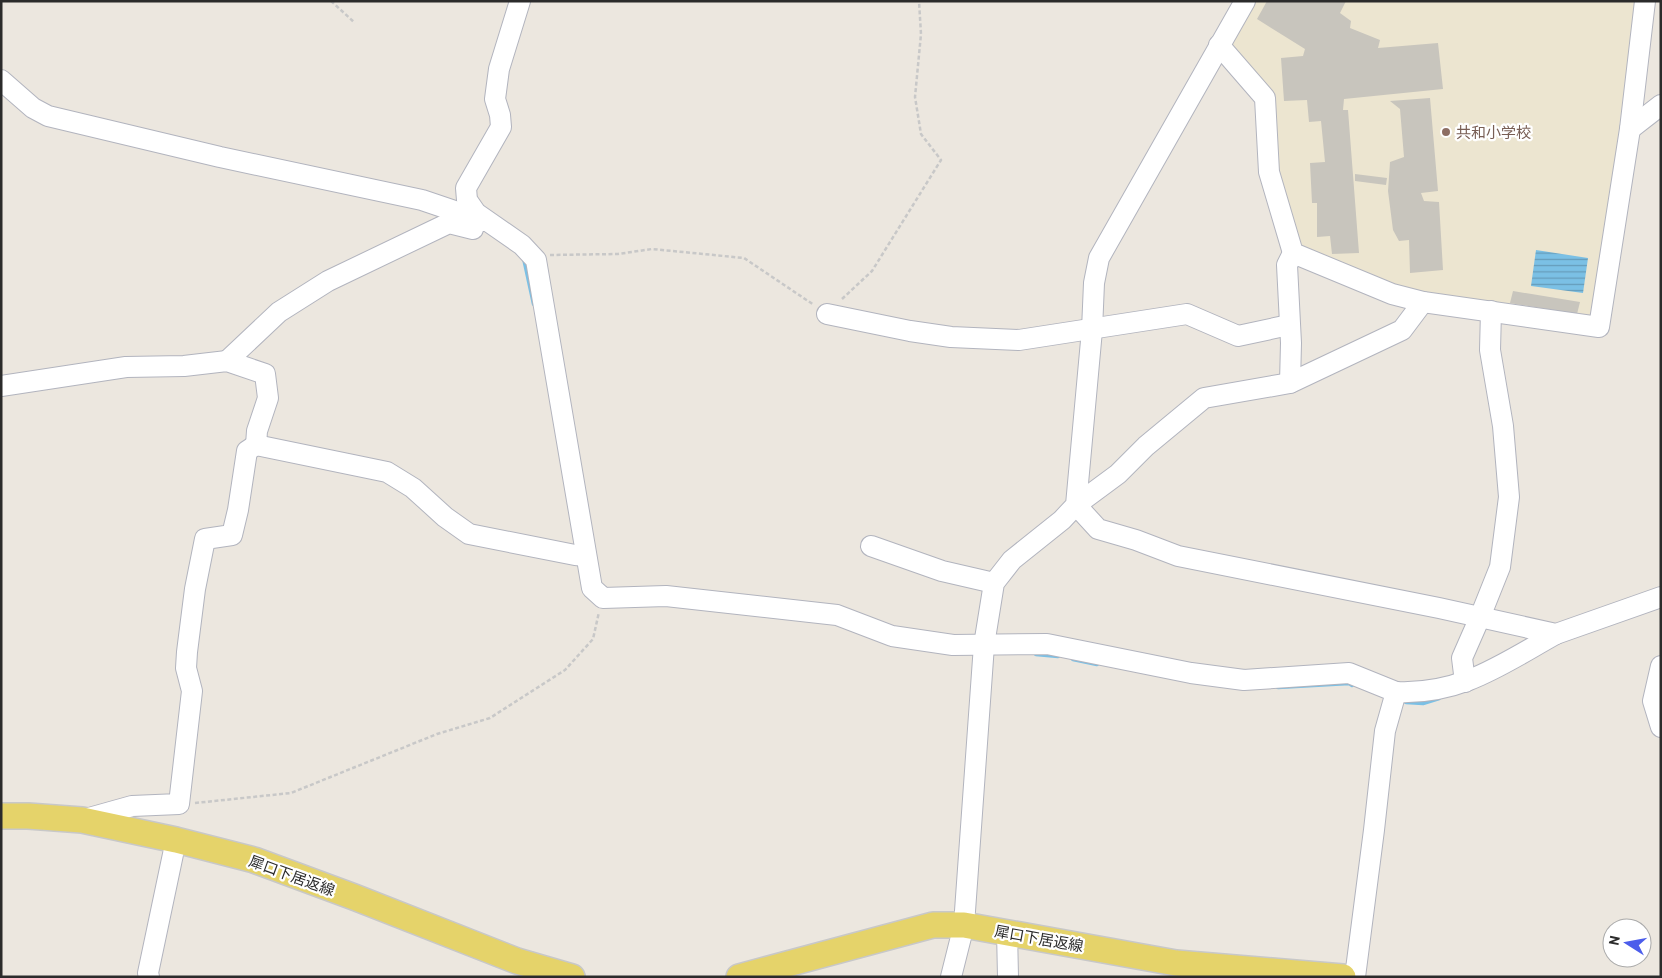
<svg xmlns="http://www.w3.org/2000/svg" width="1662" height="978" viewBox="0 0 1662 978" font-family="Barlow,'Noto Sans JP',sans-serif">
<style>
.education{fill:#ece5d0}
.water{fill:url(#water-rules)}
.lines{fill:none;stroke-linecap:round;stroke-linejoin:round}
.stream{stroke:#7bc0e5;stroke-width:4.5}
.building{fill:#c8c5bd}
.minor-casing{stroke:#b2b4be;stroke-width:22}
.major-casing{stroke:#c8c8c8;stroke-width:28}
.path{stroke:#c8c8c8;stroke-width:2.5;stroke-dasharray:4 2.5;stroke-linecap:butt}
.minor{stroke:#fff;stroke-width:20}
.major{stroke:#e5d36a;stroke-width:25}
.education-dot{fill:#8d6e63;stroke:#fff;stroke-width:2}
.labels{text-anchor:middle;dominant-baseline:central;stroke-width:4.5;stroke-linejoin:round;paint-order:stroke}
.education-label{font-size:15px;fill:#785e54;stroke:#fff;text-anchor:start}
.street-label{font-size:15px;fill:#2b2b2b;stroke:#fff}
</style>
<defs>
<pattern id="water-rules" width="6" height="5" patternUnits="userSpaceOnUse" patternTransform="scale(1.25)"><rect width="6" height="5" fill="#7bc0e5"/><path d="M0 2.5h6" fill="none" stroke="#659cba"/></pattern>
</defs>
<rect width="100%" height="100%" fill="#ece7df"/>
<path class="education" d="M1253 1H1635L1595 317 1395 288 1298 247 1276 176 1271 89 1232 49V37Z"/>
<path class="water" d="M1536 250 1588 258 1583 293 1531 286Z"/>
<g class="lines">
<g class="stream">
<path d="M524 258 534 304"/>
<path d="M1036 654 1058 656"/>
<path d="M1073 659 1097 664"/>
<path d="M1278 687 1349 683 1352 685"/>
<path d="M1406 702 1423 703 1439 698"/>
</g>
</g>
<g class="building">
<path d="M1267 1H1346L1340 13 1351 21 1350 28 1380 40 1378 48 1438 43 1443 89 1344 99 1343 110H1348L1359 253 1332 254 1330 236 1317 237V203H1312L1310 163 1325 162 1321 121 1309 122 1307 100 1284 101 1281 58 1303 56 1305 49 1257 19Z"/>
<path d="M1430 98 1438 191 1421 193 1424 201 1439 202 1443 270 1410 273 1409 240 1399 241 1393 230 1388 191 1390 162 1404 157 1400 109 1390 101Z"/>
<path d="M1355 174 1387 178 1386 185 1355 181Z"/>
<path d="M1513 291 1580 302 1577 314 1510 303Z"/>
</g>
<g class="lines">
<g class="minor-casing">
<g id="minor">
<path d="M520 1 499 69 495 99 500 115 501 127 466 188 467 200 476 213 522 245 536 260 592 588 603 598 666 596 837 615 892 636 953 645 1047 644 1191 673 1244 680 1349 673 1396 692 1385 731 1374 830 1355 977"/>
<path d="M1219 45 1265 98 1269 172 1293 253 1392 294 1423 302 1599 327 1630 129 1645 1"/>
<path d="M1 80 33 108 48 116 220 157 422 200 484 221"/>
<path d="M1630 129 1661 105"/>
<path d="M1423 302 1402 330 1290 383 1204 398 1146 446 1118 474 1076 505 1098 529 1136 540 1178 556 1439 608 1556 634 1661 597"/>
<path d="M827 314 910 331 951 337 1019 340 1187 314 1238 336 1289 325"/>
<path d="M227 361 279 312 328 281 449 223 473 229"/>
<path d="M1290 383 1291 343 1287 265 1293 253"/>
<path d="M1 386 126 367 184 366 227 361 265 374 268 398 257 431 256 445"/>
<path d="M871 546 942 571 994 583"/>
<path d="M1661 666 1653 701 1661 727"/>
<path d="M1465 682 1462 658 1480 617 1500 567 1509 497 1503 426 1490 350 1491 311"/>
<path d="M1396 692C1461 695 1502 664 1556 634"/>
<path d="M82 820 132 806 179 804 192 691 186 668 187 652 195 589 205 539 232 535 238 510 247 451 256 445 387 472 413 488 445 517 469 534 575 555 586 556"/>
<path d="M1007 931 1008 977"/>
<path d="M149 977 148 973 176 840"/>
<path d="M951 977 964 925 984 645 994 583 1012 560 1062 520 1076 505 1092 330 1094 283 1099 258 1245 1"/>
</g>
</g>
<g class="major-casing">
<g id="major">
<path d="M1 816H28L82 820 176 840 254 860 354 897 517 961 572 977"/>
<path d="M739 977 933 925H964L1176 963 1343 977"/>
</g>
</g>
<g class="path">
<path d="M331 1 355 23"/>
<path d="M550 255 618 254 652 249 744 258 814 305"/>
<path d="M842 299 872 271 941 160 921 134 915 97 921 34 919 1"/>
<path d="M195 803 291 793 437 734 490 718 565 670 593 639 599 612"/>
</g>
<use href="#minor" class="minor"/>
<use href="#major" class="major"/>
</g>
<circle class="education-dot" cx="1446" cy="132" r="5"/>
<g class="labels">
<g class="education-label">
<text x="1456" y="132">共和小学校</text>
</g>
<g class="street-label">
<text transform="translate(292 875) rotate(20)">犀口下居返線</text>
<text transform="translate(1039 938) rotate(10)">犀口下居返線</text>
</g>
</g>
<rect width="1662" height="978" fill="none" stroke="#2b2b2b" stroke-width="5"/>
<g transform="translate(1627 943) rotate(281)"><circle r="24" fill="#ffffff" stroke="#aaaaaa"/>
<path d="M0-4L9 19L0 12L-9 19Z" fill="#4c5deb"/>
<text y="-8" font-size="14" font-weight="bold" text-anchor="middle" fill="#2b2b2b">N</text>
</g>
</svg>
